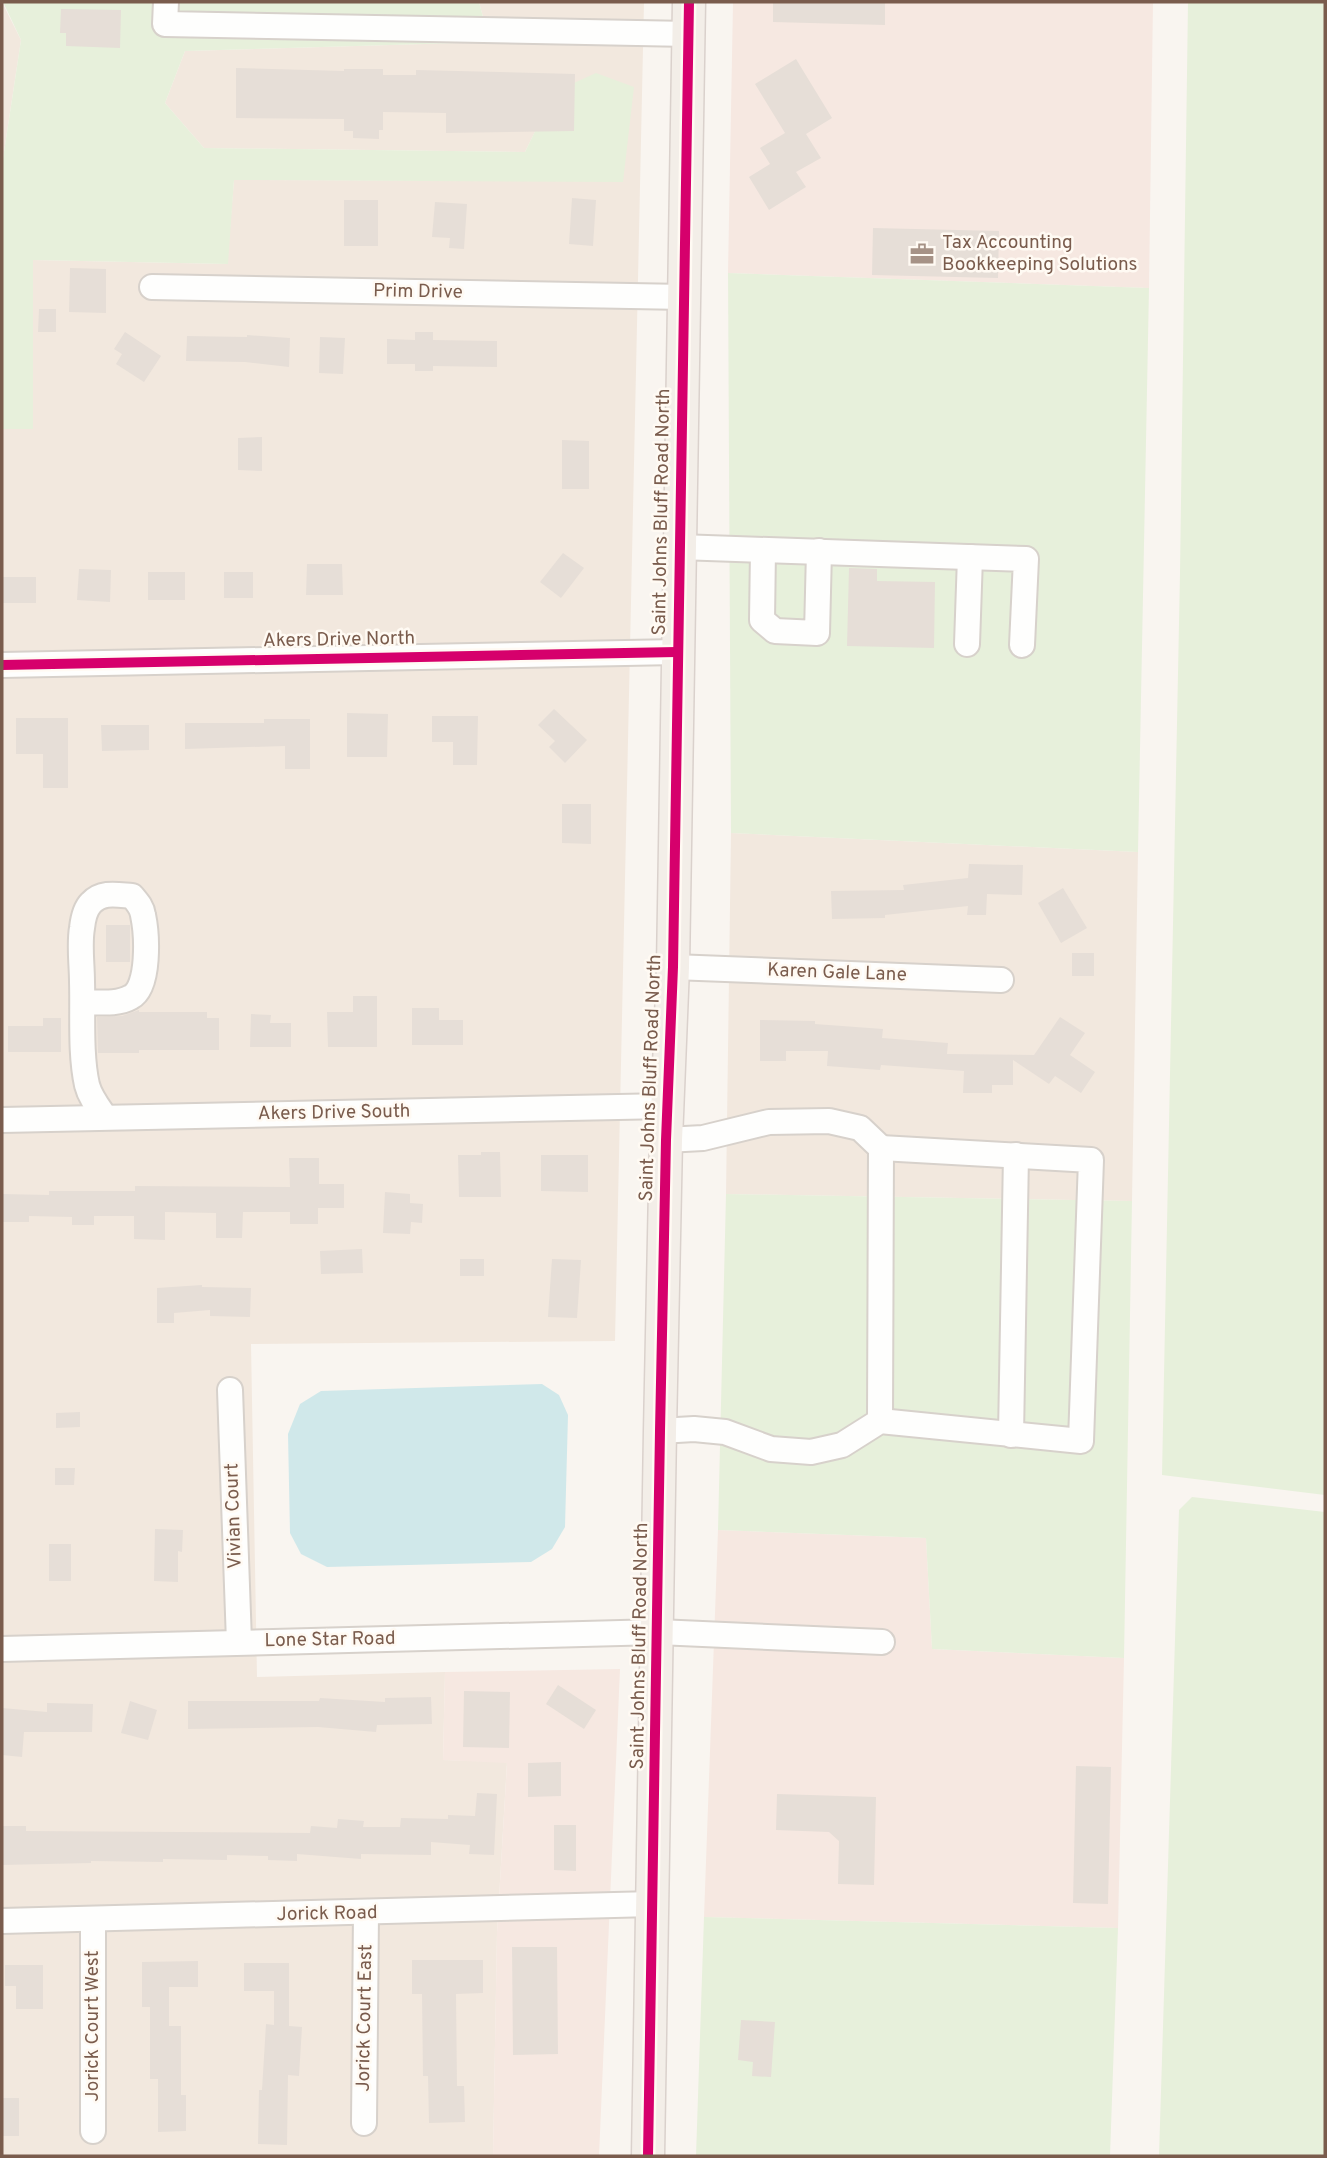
<svg xmlns="http://www.w3.org/2000/svg" width="1327" height="2158" viewBox="0 0 1327 2158" font-family="Overpass,sans-serif">
<style>
.residential{fill:#f2e8de}
.commercial{fill:#f6e8e1}
.green{fill:#e7f0db}
.water{fill:#d0e8ea}
.building{fill:#e6ded7}
.lines{fill:none;stroke-linecap:round;stroke-linejoin:round}
.minor-casing{stroke:#d7d1cb;stroke-width:28}
.major-casing{stroke:#dad1cc;stroke-width:35}
.minor{stroke:#fefefd;stroke-width:24}
.major{stroke:#f3eee8;stroke-width:32}
.cycleway-casing{stroke:#fffaf3;stroke-width:15}
.cycleway{stroke:#d6006c;stroke-width:10}
.labels{text-anchor:middle;dominant-baseline:central;stroke-width:5;stroke-linejoin:round;paint-order:stroke}
.poi-label{font-size:19px;fill:#7a5c4d;stroke:#fffaf3;text-anchor:start}
.street-label{font-size:19px;fill:#7a5c4d;stroke:#fffaf3}
</style>
<rect width="100%" height="100%" fill="#f9f5f0"/>
<g class="residential">
<path d="M2 2 21 40 2 165Z"/>
<path d="M479 2H644L615 1341 251 1344 257 1677 445 1672 443 1760 507 1762 497 1933 493 2156H2V429L33 428V260L227 264 234 180 623 181 554 93 525 152 204 148 165 103 185 51 458 43 486 28Z"/>
<path d="M731 833 1138 852 1132 1201 726 1194Z"/>
</g>
<g class="commercial">
<path d="M733 2H1153L1149 288 728 273Z"/>
<path d="M718 1530 926 1538 932 1649 1124 1658 1118 1928 704 1917Z"/>
<path d="M620 1669 599 2156H493L497 1933 507 1763 443 1760 445 1672Z"/>
</g>
<g class="green">
<path d="M3 2H479L486 28 458 43 185 51 165 103 204 148 525 152 554 92 596 73 634 87 623 182 234 180 228 264 33 260V429H2V165L21 40Z"/>
<path d="M1188 2H1325V1495L1162 1475 1180 573Z"/>
<path d="M728 273 1149 288 1138 852 731 833Z"/>
<path d="M726 1194 1132 1201 1124 1658 932 1649 926 1538 718 1530Z"/>
<path d="M1192 1497 1325 1512V2156H1159L1179 1510Z"/>
<path d="M704 1917 1118 1928 1110 2156H696Z"/>
</g>
<path class="water" d="M542 1384 559 1395 568 1415 565 1527 552 1549 531 1562 327 1567 301 1554 290 1533 288 1434 300 1404 321 1391Z"/>
<g class="building">
<path d="M773 2H885V25L773 22Z"/>
<path d="M61 9 121 10 120 48 66 46V33H60Z"/>
<path d="M796 59 832 118 806 134 821 158 796 172 806 187 769 210 749 177 770 164 760 148 785 133 755 84Z"/>
<path d="M236 68 344 71V69H383V75H416V70L575 74 574 131 446 133V113L383 112V130H379V139L353 138V131H344V119L236 118Z"/>
<path d="M572 198 596 200 593 246 569 244Z"/>
<rect x="344" y="200" width="34" height="46"/>
<path d="M435 202 467 204 464 249 449 248 450 238 432 237Z"/>
<path d="M873 228 999 231 998 278 872 275Z"/>
<path d="M70 268 106 269V313L69 312Z"/>
<path d="M39 309H56V332H38Z"/>
<path d="M125 332 161 356 144 382 116 364 122 354 114 349Z"/>
<path d="M415 332H433V340L497 341V367L433 366V371H415V364H387V339L415 340Z"/>
<path d="M247 335 290 338 289 367 245 362 186 361 187 336 247 337Z"/>
<path d="M320 337 345 338 343 374 319 373Z"/>
<path d="M262 437V471L238 470V438Z"/>
<path d="M562 440 589 441V489H562Z"/>
<path d="M563 553 584 568 561 598 540 582Z"/>
<path d="M307 564H342L343 595H306Z"/>
<path d="M849 568 877 569V581L935 582 934 648 847 646Z"/>
<path d="M79 569 111 570 110 602 77 600Z"/>
<rect x="148" y="572" width="37" height="28"/>
<rect x="224" y="572" width="29" height="26"/>
<rect x="2" y="577" width="34" height="26"/>
<path d="M554 709 587 740 565 763 549 747 555 741 538 725Z"/>
<path d="M347 713 388 714 387 757H347Z"/>
<path d="M432 716H478L477 765H453V742H432Z"/>
<path d="M16 718H68V788H43V754H16Z"/>
<path d="M264 719H310V769H285V746L185 749V723H264Z"/>
<path d="M101 725H149V750L102 751Z"/>
<path d="M562 804H591V844L562 843Z"/>
<path d="M969 864 1023 865 1022 895 987 894 986 915H967L968 906 885 915V918L832 919 831 891 904 890 903 885 968 878Z"/>
<path d="M1063 888 1087 928 1061 943 1038 903Z"/>
<rect x="106" y="925" width="24" height="37"/>
<rect x="1072" y="953" width="22" height="23"/>
<path d="M353 996H377V1047H328L327 1012H353Z"/>
<path d="M412 1008H439V1020H463V1045H412Z"/>
<path d="M139 1010V1012H207V1018H219V1050H139V1053H98L97 1017 122 1016Z"/>
<path d="M251 1014 271 1015 270 1023H291V1047H250Z"/>
<path d="M1060 1017 1085 1033 1070 1055 1095 1072 1081 1093 1055 1076 1049 1084 1013 1060V1085H992V1093H963L964 1071 881 1065 880 1070 827 1066 828 1051H786V1061H760V1020L815 1021V1024L883 1029 882 1038 948 1043 947 1054 1034 1055Z"/>
<path d="M43 1018H61V1052H8V1026H43Z"/>
<path d="M481 1152H500L501 1197H459L458 1155H481Z"/>
<path d="M541 1155H588V1192L541 1191Z"/>
<path d="M289 1158H319V1184H344V1208H318V1224H290V1212H243L242 1238H216V1213L165 1212V1240L134 1239V1216H94V1225H72V1217L29 1216V1222H2V1194L49 1195V1191H135V1186L290 1187Z"/>
<path d="M385 1192 410 1194V1203L423 1204 422 1223 411 1222 410 1234 383 1233Z"/>
<path d="M362 1249 363 1273 321 1274 320 1251Z"/>
<rect x="460" y="1259" width="24" height="17"/>
<path d="M552 1259 581 1260 577 1318 548 1317Z"/>
<path d="M202 1285V1287L251 1288 250 1317 210 1316V1310L174 1313V1323H157V1288Z"/>
<path d="M80 1412V1427L56 1428V1413Z"/>
<path d="M55 1468H75L74 1485H55Z"/>
<path d="M155 1529 183 1530 182 1552 178 1551V1582L154 1581Z"/>
<rect x="49" y="1544" width="22" height="37"/>
<path d="M558 1685 596 1710 584 1729 546 1704Z"/>
<path d="M464 1691 510 1692 509 1748 463 1747Z"/>
<path d="M431 1697 432 1724 377 1725 376 1732 318 1727 188 1729V1701H319L320 1698 385 1702V1698Z"/>
<path d="M130 1701 157 1710 148 1740 121 1733Z"/>
<path d="M47 1703 93 1704 92 1732H24L22 1757 2 1755V1708L47 1712Z"/>
<path d="M561 1762V1796L528 1797V1763Z"/>
<path d="M1076 1766 1111 1767 1108 1904 1073 1903Z"/>
<path d="M477 1793 497 1794 494 1855 469 1854 470 1845 431 1842V1855L361 1854V1859L297 1854V1861L268 1860V1856L227 1855V1860L163 1859V1862L91 1861V1863L2 1865V1826H26V1831L310 1833 311 1826 337 1828 338 1819 364 1821 363 1827H400L401 1818 448 1819V1815L475 1816Z"/>
<path d="M777 1794 876 1797 874 1885 838 1884 839 1841 829 1832 776 1830Z"/>
<path d="M554 1825H576V1871L554 1870Z"/>
<path d="M512 1947H557L558 2054 513 2055Z"/>
<path d="M412 1960H483V1993L456 1994 457 2086H464L465 2122 429 2123 428 2076H423L422 1994H412Z"/>
<path d="M198 1961V1987H169V2026H181V2095H186V2131L158 2132V2079H150V2007H142V1962Z"/>
<path d="M244 1963H289V2026L302 2027 299 2076 288 2075 287 2145 258 2144 259 2090H262L266 2024 274 2025V1991H244Z"/>
<path d="M5 1965H43V2009H16V1986H5Z"/>
<path d="M741 2020 775 2022 771 2077 752 2076 753 2062 738 2060Z"/>
<rect x="2" y="2098" width="17" height="38"/>
</g>
<g class="lines">
<g class="minor-casing">
<g id="minor">
<path d="M166 2 165 24 689 34"/>
<path d="M152 287 685 297"/>
<path d="M679 547 1026 559 1022 645"/>
<path d="M763 550 762 620 775 631 817 633 819 551"/>
<path d="M967 644 970 557"/>
<path d="M2 665 677 652"/>
<path d="M673 967 1001 980"/>
<path d="M83 1002C99 1002 117 1005 131 997 150 987 147 934 143 915 142 907 137 902 132 896 118 895 102 891 91 903 85 909 83 919 82 928 79 945 82 964 82 982 83 1013 80 1054 87 1085 90 1097 98 1107 105 1117"/>
<path d="M2 1120 667 1106"/>
<path d="M666 1140 703 1138 769 1122 829 1121 860 1128 881 1148 880 1421"/>
<path d="M230 1390 239 1642"/>
<path d="M660 1431 694 1429 725 1432 771 1449 811 1452 842 1445 880 1421 1081 1441 1091 1160 881 1148"/>
<path d="M1011 1435 1016 1155"/>
<path d="M2 1649 658 1632 882 1642"/>
<path d="M2 1921 653 1904"/>
<path d="M364 2123 366 1913"/>
<path d="M93 2131V1920"/>
</g>
</g>
<g class="major-casing">
<path id="major" d="M648 2156 660 1431 666 1140 673 967 689 2"/>
</g>
<use href="#minor" class="minor"/>
<use href="#major" class="major"/>
<g class="cycleway-casing">
<g id="cycleway">
<path d="M2 665 677 652"/>
<path d="M648 2156 660 1431 666 1140 673 967 689 2"/>
</g>
</g>
<use href="#cycleway" class="cycleway"/>
</g>
<defs>
<g id="office-bare" transform="scale(1.89)"><path d="M-6-3h4V-5.5h4V-3h4V5H-6ZM-1-4.5V-3h2v-1.5ZM-6 0V1H6V0Z" fill="#a69286" stroke="#fffaf3" stroke-width="2.5" paint-order="stroke"/></g>
</defs>
<g fill-rule="evenodd">
<use href="#office-bare" x="922" y="254"/>
</g>
<g class="labels">
<g class="poi-label">
<text x="942" y="243">Tax Accounting<tspan x="942" dy="22">Bookkeeping Solutions</tspan></text>
</g>
<g class="street-label">
<text transform="translate(418 292) rotate(1)">Prim Drive</text>
<text transform="translate(662 512) rotate(-89)">Saint Johns Bluff Road North</text>
<text transform="translate(339 640) rotate(-1)">Akers Drive North</text>
<text transform="translate(837 973) rotate(2)">Karen Gale Lane</text>
<text transform="translate(651 1078) rotate(-88)">Saint Johns Bluff Road North</text>
<text transform="translate(334 1113) rotate(-1)">Akers Drive South</text>
<text transform="translate(234 1516) rotate(-92)">Vivian Court</text>
<text transform="translate(330 1640) rotate(-1)">Lone Star Road</text>
<text transform="translate(640 1646) rotate(-89)">Saint Johns Bluff Road North</text>
<text transform="translate(327 1914) rotate(-1)">Jorick Road</text>
<text transform="translate(365 2018) rotate(-89)">Jorick Court East</text>
<text transform="translate(93 2026) rotate(-90)">Jorick Court West</text>
</g>
</g>
<rect width="1327" height="2158" fill="none" stroke="#7a5c4d" stroke-width="7"/>
</svg>
